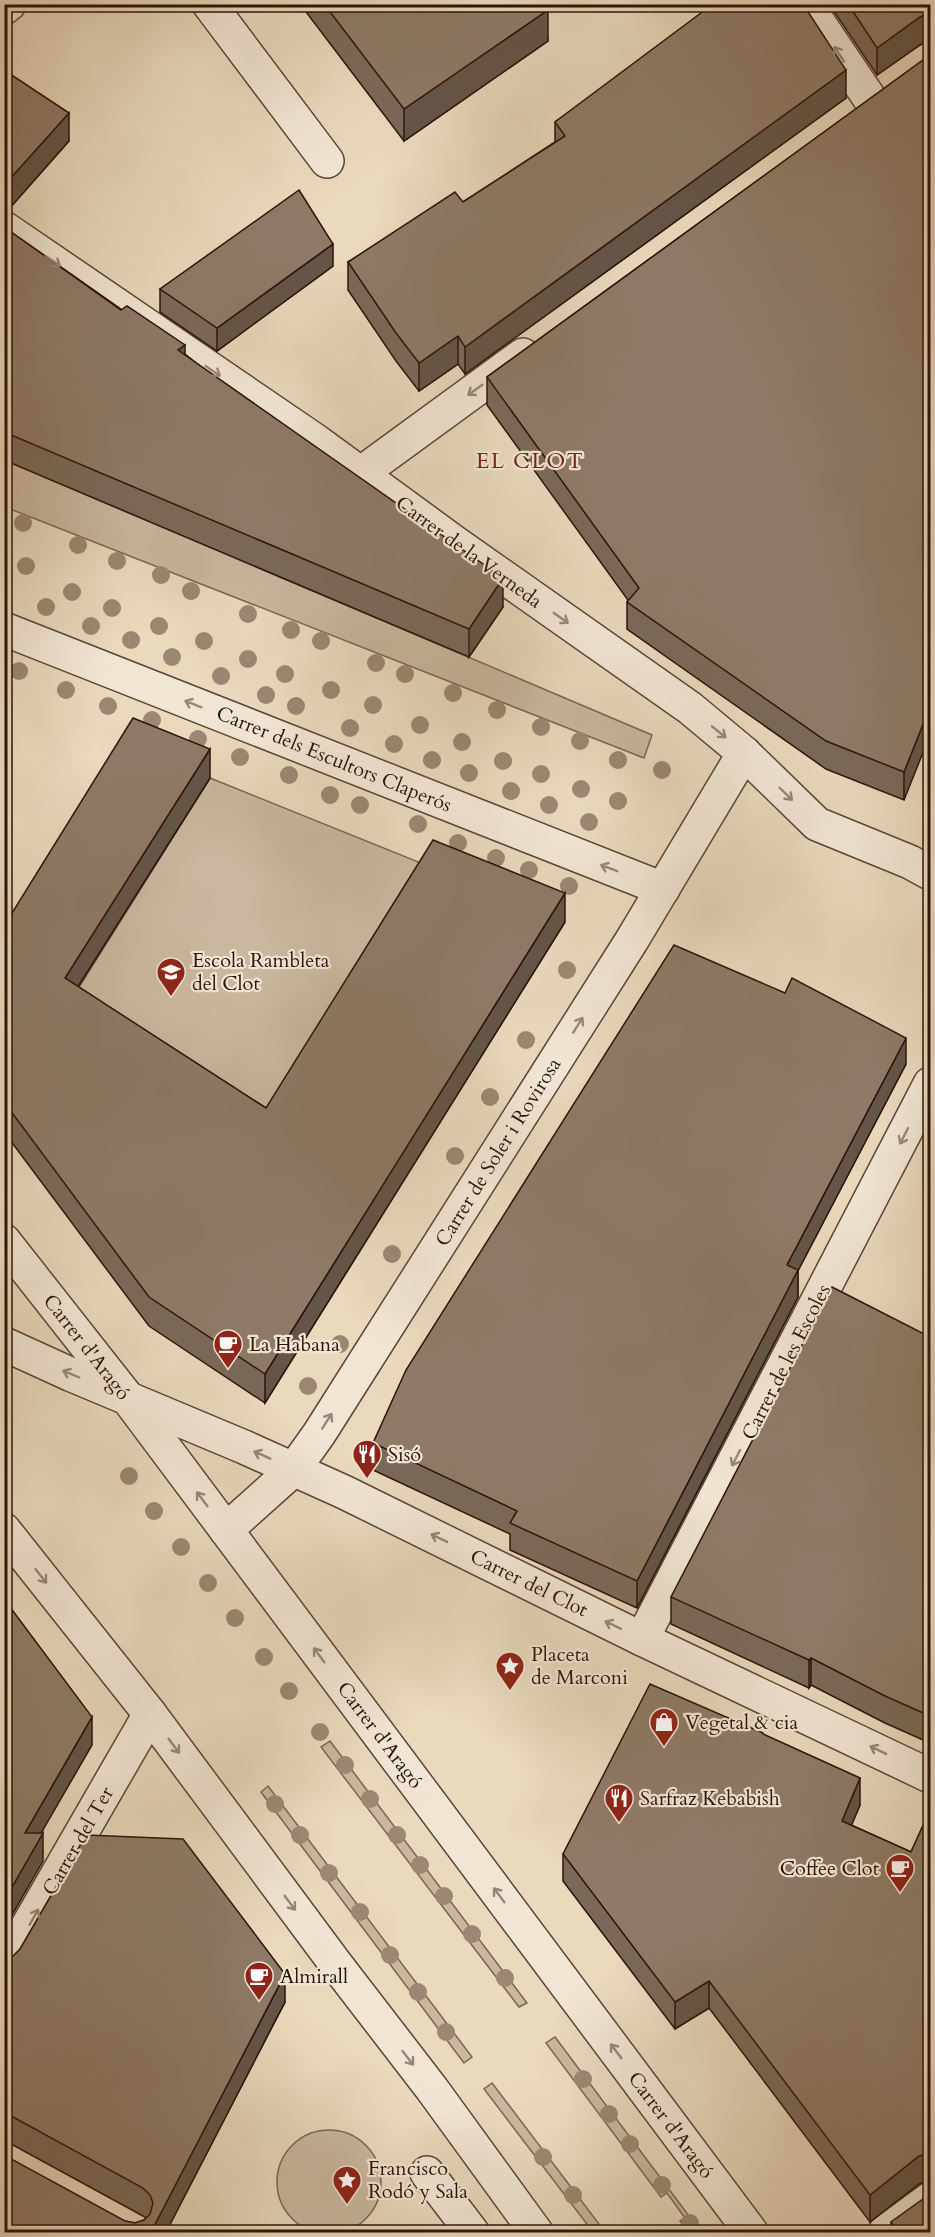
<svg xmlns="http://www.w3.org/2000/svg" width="935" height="2237" viewBox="0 0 935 2237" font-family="Cardo,serif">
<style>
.green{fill:#c9b79f;stroke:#7a6554;stroke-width:1.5}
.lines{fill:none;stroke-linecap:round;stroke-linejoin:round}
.minor-casing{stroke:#5b4437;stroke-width:36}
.minor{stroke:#f1e6d4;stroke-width:33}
.tree{fill:#9b8773}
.wall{fill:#7a6959;stroke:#2c130a;stroke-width:1.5}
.shaded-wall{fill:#635548;stroke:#2c130a;stroke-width:1.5}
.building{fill:#8e7a67;stroke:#2c130a;stroke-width:1.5}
.oneway{stroke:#988779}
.labels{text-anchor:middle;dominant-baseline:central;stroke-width:4.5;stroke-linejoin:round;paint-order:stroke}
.street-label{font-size:20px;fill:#2c130a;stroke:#f1e6d4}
.poi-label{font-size:20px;fill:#2c130a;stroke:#f1e6d4;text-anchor:start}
.quarter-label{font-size:22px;letter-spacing:1.5px;fill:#7a1f14;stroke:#f1e6d4}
</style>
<rect width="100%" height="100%" fill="#e9d9bd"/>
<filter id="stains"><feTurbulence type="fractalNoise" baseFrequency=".00333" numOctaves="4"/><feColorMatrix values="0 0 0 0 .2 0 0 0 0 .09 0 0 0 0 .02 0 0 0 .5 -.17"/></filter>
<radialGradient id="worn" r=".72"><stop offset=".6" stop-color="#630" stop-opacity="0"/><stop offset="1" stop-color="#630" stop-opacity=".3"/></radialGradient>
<g class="green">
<path d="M4 460 652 735 644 758 5 507Z"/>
<path d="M210 778 421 863 255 1130 66 1008Z"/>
<path d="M330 1741 527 2003 519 2007 321 1747Z"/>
<path d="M268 1786 472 2057 464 2063 261 1792Z"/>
<path d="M555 2037 701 2232H696L692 2228 687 2231 680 2221 685 2218 667 2193 661 2197 546 2043Z"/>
<path d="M492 2083 605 2232H593L484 2089Z"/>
<circle cx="329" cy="2182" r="52"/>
</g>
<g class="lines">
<g class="minor-casing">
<g id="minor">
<path d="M209 4 327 161"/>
<path d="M806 4 872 102"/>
<path d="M4 8 9 4"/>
<path d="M4 228 316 441 454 542 690 708 744 753 817 824 910 862 930 873"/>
<path d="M360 474 523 355"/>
<path d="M4 629 663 889"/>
<path d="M4 1241 126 1396 751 2232"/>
<path d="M4 1344 72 1375 244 1447 344 1492 642 1639 930 1776"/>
<path d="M4 1530 150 1714 335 1963 432 2089 536 2232"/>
<path d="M226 1530 294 1469 319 1434 632 940 744 753"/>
<path d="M642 1639 930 1084"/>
<path d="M4 1967 150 1714"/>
<path d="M427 2173 472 2232"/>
<path d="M885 2232 930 2199"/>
</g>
</g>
<use href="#minor" class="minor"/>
</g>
<g class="tree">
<circle cx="23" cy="523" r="9"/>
<circle cx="78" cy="545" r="9"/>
<circle cx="117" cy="561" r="9"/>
<circle cx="26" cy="566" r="9"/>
<circle cx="161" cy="575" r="9"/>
<circle cx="191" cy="591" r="9"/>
<circle cx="72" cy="592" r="9"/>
<circle cx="46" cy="607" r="9"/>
<circle cx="112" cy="608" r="9"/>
<circle cx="248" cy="614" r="9"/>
<circle cx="91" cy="626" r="9"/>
<circle cx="159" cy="626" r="9"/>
<circle cx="291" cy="630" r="9"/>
<circle cx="131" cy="640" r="9"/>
<circle cx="204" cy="641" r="9"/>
<circle cx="321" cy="641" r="9"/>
<circle cx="172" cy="657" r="9"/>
<circle cx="248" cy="659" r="9"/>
<circle cx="376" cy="663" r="9"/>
<circle cx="19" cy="671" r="9"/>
<circle cx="285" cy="674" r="9"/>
<circle cx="405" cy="674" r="9"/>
<circle cx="221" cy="676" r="9"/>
<circle cx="66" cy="690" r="9"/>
<circle cx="331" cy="690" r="9"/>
<circle cx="453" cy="693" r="9"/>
<circle cx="266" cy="695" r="9"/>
<circle cx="373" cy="705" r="9"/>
<circle cx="108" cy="706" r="9"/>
<circle cx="296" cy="706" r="9"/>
<circle cx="497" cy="710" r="9"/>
<circle cx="152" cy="720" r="9"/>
<circle cx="420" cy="725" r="9"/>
<circle cx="541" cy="727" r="9"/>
<circle cx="350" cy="728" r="9"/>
<circle cx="198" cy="739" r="9"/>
<circle cx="580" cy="741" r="9"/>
<circle cx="462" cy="742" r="9"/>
<circle cx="394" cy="744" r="9"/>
<circle cx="240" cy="757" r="9"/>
<circle cx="432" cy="760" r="9"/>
<circle cx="618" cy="760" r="9"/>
<circle cx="503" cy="761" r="9"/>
<circle cx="662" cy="770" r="9"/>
<circle cx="469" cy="773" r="9"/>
<circle cx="541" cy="774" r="9"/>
<circle cx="289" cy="775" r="9"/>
<circle cx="581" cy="789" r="9"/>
<circle cx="511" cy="791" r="9"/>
<circle cx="330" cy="795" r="9"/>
<circle cx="618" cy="801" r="9"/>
<circle cx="360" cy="805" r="9"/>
<circle cx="549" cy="805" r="9"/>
<circle cx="589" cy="822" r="9"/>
<circle cx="418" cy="824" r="9"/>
<circle cx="458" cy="843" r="9"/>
<circle cx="496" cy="858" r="9"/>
<circle cx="529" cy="870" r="9"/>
<circle cx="569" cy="886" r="9"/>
<circle cx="567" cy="970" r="9"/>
<circle cx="526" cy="1040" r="9"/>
<circle cx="490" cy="1097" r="9"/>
<circle cx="455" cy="1156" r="9"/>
<circle cx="392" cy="1254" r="9"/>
<circle cx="340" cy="1344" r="9"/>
<circle cx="308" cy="1386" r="9"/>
<circle cx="129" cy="1476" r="9"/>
<circle cx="154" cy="1511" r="9"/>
<circle cx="181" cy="1547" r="9"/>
<circle cx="208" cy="1583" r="9"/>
<circle cx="235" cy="1618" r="9"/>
<circle cx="264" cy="1657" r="9"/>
<circle cx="289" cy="1691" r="9"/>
<circle cx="320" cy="1732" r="9"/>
<circle cx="345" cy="1765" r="9"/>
<circle cx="370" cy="1799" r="9"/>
<circle cx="275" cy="1804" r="9"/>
<circle cx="300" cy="1835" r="9"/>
<circle cx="397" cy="1835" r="9"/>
<circle cx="420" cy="1865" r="9"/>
<circle cx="329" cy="1873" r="9"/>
<circle cx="444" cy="1896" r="9"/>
<circle cx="360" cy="1912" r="9"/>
<circle cx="472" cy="1934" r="9"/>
<circle cx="390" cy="1955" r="9"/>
<circle cx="505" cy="1978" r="9"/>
<circle cx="418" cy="1992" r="9"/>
<circle cx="446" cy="2032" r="9"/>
<circle cx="583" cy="2079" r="9"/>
<circle cx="609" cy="2114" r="9"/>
<circle cx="630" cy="2144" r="9"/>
<circle cx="543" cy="2157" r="9"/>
<circle cx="662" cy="2185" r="9"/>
<circle cx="573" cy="2195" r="9"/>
<circle cx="690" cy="2223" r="9"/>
</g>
<g class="wall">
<path d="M300 4H544L548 41 404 141Z"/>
<path d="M829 4H930V42L927 41 920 45 877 75Z"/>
<path d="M726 9 846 98 465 374 458 364 419 391 396 361 348 290V262L463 202 555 142V122Z"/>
<path d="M930 55 904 800 826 769 627 629V602L628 600 487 405V377Z"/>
<path d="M4 70 69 141 8 210H4Z"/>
<path d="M4 227 185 354 503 607 469 657 4 460Z"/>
<path d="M333 266 217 351 160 312V289Z"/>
<path d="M210 778 78 987 266 1108 565 922 265 1403 149 1326 4 1132V926Z"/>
<path d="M906 1064 798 1270V1297L637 1608 510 1550V1534L373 1470V1443Z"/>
<path d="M930 1337V1743L885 1723 811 1685 809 1688 671 1624V1597Z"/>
<path d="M763 1735 860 1805 851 1825 911 1852 930 1810V2181L929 2180 919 2184 870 2222 709 2008 675 2029 563 1881V1854Z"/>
<path d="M4 1958 285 2002 166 2232H4L125 2221 135 2223 144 2220 146 2218 143 2216 13 2145 4 2142Z"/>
<path d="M891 2222 930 2232H891Z"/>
</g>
<g class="shaded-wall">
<path d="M548 10V41L404 141V109Z"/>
<path d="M927 14V41L920 45 877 75V48L920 17Z"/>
<path d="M846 70V98L465 374V347Z"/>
<path d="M69 113V141L8 210V181Z"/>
<path d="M333 244V266L217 351V328Z"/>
<path d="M458 336V364L419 391V363Z"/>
<path d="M185 345V374L178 350Z"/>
<path d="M503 578V607L469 657V629Z"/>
<path d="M930 707V735L904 800V772Z"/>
<path d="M210 749V778L65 1007V978Z"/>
<path d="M565 893V922L265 1403V1374Z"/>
<path d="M906 1038V1064L787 1292V1265Z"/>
<path d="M798 1270V1297L637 1608V1581Z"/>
<path d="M811 1658V1685L809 1688V1660Z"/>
<path d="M92 1717V1745L25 1861V1833Z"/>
<path d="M860 1778V1805L842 1848V1821Z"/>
<path d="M43 1833V1861L4 1929V1901Z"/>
<path d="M285 1974V2002L166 2232H151Z"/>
<path d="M709 1981V2008L675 2029V2002Z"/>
<path d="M929 2153V2180L919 2184 870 2222V2195L919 2156Z"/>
</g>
<g class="building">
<path d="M324 4H544L548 10 404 109Z"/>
<path d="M713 4H723L726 9 732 4H803L846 70 465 347 458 336 419 363 396 333 348 262 455 192 463 202 565 136 555 122Z"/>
<path d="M848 4H930V14H927L920 17 877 48Z"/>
<path d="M930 55V707L904 772 826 741 627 602 639 588 487 377Z"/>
<path d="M4 70 69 113 8 181 4 182Z"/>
<path d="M299 190 333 244 217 328 160 289Z"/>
<path d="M4 227 121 310 127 306 185 345 178 350 503 578 469 629 4 432Z"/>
<path d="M133 718 210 749 65 978 266 1108 433 840 565 893 265 1374 149 1297 4 1102V926Z"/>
<path d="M674 945 785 993 792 978 906 1038 787 1265 798 1270 637 1581 510 1523 517 1511 373 1443 406 1370Z"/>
<path d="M832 1287 930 1337V1716L885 1696 811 1658 809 1660 671 1597Z"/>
<path d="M4 1599 92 1717 25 1833H43L4 1901Z"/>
<path d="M650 1684 763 1733V1734L860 1778 842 1821 911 1852 930 1810V2154L929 2153 919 2156 870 2195 709 1981 675 2002 563 1854Z"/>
<path d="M86 1835 183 1839 285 1974 151 2232H4V2155L125 2221 135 2223 144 2220 150 2214 153 2203 150 2195 143 2188 13 2117 4 2114V1958L13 1956 20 1949Z"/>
<path d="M930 2194V2232H893L897 2230 891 2222Z"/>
</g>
<defs><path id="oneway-shaft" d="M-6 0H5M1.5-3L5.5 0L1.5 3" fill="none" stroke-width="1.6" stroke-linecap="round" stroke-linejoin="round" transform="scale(1.5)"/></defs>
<g class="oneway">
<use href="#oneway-shaft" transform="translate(839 54) rotate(-124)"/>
<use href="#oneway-shaft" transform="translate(53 261) rotate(34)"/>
<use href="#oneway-shaft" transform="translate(213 371) rotate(34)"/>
<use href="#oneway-shaft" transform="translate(475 390) rotate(144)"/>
<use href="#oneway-shaft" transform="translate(561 618) rotate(35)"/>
<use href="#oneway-shaft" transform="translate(193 704) rotate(-158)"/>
<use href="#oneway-shaft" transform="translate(719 732) rotate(39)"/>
<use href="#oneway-shaft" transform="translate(786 794) rotate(44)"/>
<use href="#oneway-shaft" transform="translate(609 868) rotate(-159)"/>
<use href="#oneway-shaft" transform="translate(578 1025) rotate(-58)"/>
<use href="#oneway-shaft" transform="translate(904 1136) rotate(117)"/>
<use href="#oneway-shaft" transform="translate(71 1374) rotate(-157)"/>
<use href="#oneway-shaft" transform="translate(327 1421) rotate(-58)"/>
<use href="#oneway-shaft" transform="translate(262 1455) rotate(-156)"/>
<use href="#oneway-shaft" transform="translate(736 1458) rotate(117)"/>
<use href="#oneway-shaft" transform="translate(202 1499) rotate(-127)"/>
<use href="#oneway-shaft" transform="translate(439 1538) rotate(-154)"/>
<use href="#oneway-shaft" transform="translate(41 1576) rotate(52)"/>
<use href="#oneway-shaft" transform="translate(613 1625) rotate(-154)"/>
<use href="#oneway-shaft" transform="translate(319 1655) rotate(-127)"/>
<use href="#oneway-shaft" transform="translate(174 1746) rotate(53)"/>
<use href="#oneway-shaft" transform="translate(878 1750) rotate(-154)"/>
<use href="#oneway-shaft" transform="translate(499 1895) rotate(-127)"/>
<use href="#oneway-shaft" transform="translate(290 1903) rotate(53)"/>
<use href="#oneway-shaft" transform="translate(34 1917) rotate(-60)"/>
<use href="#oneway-shaft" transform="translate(616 2051) rotate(-127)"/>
<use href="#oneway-shaft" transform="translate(408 2058) rotate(52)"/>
</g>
<defs>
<g id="school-pin" transform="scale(1.5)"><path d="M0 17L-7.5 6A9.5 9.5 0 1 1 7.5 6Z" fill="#8f2418" stroke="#f1e6d4"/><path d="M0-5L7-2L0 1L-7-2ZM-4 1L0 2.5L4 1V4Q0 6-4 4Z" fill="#fff"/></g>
<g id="cafe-pin" transform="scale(1.5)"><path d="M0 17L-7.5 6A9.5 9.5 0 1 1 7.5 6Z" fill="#8f2418" stroke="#f1e6d4"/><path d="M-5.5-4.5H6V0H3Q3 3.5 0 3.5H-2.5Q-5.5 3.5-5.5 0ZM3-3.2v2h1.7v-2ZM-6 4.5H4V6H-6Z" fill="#fff"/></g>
<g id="restaurant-pin" transform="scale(1.5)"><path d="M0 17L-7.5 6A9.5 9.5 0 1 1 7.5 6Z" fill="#8f2418" stroke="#f1e6d4"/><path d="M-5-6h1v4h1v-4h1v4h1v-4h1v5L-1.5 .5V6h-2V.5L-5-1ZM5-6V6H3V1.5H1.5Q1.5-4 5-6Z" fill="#fff"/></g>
<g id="sight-pin" transform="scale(1.5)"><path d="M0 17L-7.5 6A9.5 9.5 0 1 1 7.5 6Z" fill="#8f2418" stroke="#f1e6d4"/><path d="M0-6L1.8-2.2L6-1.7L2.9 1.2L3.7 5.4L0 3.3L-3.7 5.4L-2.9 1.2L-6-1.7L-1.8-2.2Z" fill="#fff"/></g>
<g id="shop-pin" transform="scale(1.5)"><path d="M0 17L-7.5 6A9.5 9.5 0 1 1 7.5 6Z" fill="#8f2418" stroke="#f1e6d4"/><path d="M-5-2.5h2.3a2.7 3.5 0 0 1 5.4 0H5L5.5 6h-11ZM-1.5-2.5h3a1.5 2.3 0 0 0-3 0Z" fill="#fff"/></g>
</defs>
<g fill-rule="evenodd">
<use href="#school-pin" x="171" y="972"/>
<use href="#cafe-pin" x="228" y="1344"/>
<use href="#restaurant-pin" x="367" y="1454"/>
<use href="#sight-pin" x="510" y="1666"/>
<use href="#shop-pin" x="664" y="1722"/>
<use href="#restaurant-pin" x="619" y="1798"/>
<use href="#cafe-pin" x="900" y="1868"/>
<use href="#cafe-pin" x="259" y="1976"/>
<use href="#sight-pin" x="347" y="2180"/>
</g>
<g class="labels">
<g class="street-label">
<text transform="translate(469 552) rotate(36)">Carrer de la Verneda</text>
<text transform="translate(334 759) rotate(22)">Carrer dels Escultors Claperós</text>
<text transform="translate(498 1152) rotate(-58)">Carrer de Soler i Rovirosa</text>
<text transform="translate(87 1347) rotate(52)">Carrer d'Aragó</text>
<text transform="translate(786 1362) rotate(-63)">Carrer de les Escoles</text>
<text transform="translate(529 1583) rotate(26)">Carrer del Clot</text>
<text transform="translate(380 1735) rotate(53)">Carrer d'Aragó</text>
<text transform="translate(78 1841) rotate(-60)">Carrer del Ter</text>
<text transform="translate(671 2125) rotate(53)">Carrer d'Aragó</text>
</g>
<g class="poi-label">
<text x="192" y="960">Escola Rambleta<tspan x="192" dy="23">del Clot</tspan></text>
<text x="249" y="1344">La Habana</text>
<text x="388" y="1454">Sisó</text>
<text x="531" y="1654">Placeta<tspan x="531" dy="23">de Marconi</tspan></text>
<text x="685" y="1722">Vegetal &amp; cia</text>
<text x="640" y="1798">Sarfraz Kebabish</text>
<text x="879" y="1868" text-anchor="end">Coffee Clot</text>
<text x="280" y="1976">Almirall</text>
<text x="368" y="2168">Francisco<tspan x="368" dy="23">Rodó y Sala</tspan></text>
</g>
<g class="quarter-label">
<text x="530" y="461">EL CLOT</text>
</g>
</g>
<rect width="935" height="2237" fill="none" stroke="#e9d9bd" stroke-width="24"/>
<rect x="6" y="6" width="923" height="2225" fill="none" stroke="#2c130a" stroke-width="3"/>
<rect x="12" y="12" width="911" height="2213" fill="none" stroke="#2c130a" stroke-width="1.5"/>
<rect width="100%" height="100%" filter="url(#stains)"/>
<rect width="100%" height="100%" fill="url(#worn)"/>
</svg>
